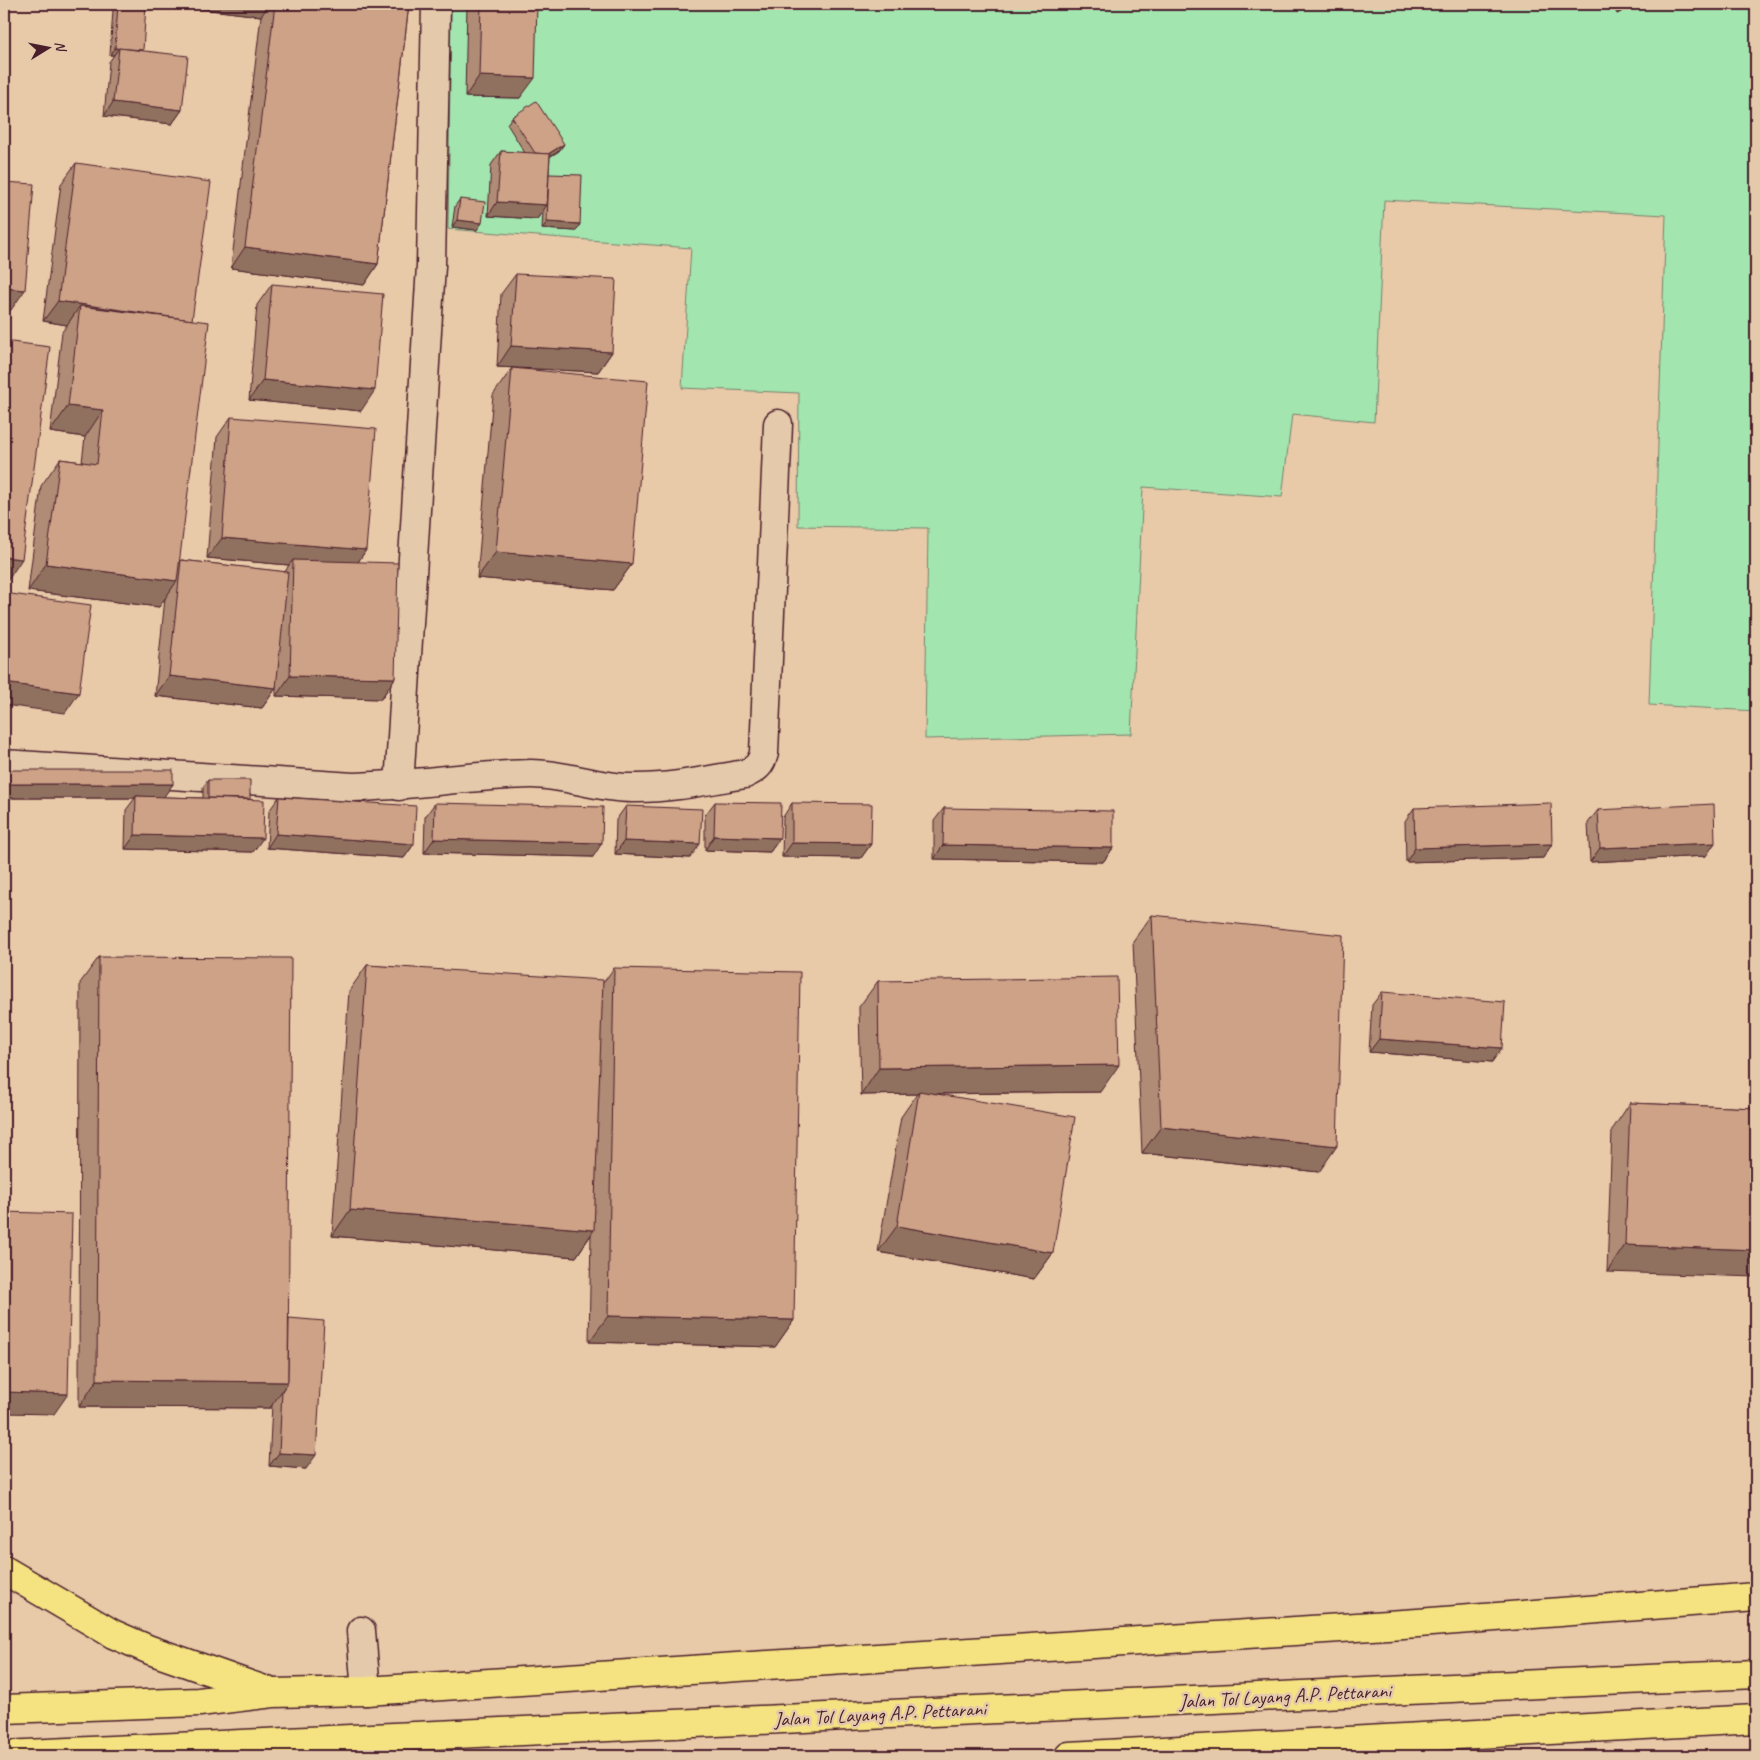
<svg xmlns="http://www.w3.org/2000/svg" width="1760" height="1760" viewBox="0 0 1760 1760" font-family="Caveat,sans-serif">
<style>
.grass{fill:#a3e5af;stroke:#76826d}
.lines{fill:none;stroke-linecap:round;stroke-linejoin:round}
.minor-casing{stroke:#4a1f2b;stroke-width:31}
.motorway-casing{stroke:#4a1f2b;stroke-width:31}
.minor{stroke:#e4caab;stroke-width:28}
.motorway{stroke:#f5e382;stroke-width:28}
.wall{fill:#b08b74;stroke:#4a1f2b}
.shaded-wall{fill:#90715e;stroke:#4a1f2b}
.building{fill:#cda287;stroke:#4a1f2b}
.labels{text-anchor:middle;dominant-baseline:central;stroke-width:5;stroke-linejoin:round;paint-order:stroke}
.street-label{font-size:20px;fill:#4a1f2b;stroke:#e4caab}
</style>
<rect width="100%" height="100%" fill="#e8c9a8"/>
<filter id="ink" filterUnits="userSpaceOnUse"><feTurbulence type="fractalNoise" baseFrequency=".02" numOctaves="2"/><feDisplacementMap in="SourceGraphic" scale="10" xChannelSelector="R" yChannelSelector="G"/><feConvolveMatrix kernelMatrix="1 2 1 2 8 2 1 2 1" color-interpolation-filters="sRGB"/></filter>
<g filter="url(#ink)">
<path class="grass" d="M451 4H1756V711L1649 705 1666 215 1384 200 1374 422 1292 414 1282 497 1143 487 1131 734 925 739 928 528 798 526 799 393 682 388 691 248 448 229Z"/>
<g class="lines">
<g class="minor-casing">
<g id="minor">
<path d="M4 764 353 787C412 786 471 775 531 774 566 774 598 788 632 788 670 789 709 780 745 774 756 769 761 765 764 753L778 424"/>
<path d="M399 786 431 266 436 4"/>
<path d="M361 1631 366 1691"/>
</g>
</g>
<g class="motorway-casing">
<g id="motorway">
<path d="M4 1570 113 1634 150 1650 267 1691"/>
<path d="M4 1709 199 1702 273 1693 366 1691 1418 1623 1756 1597"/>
<path d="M4 1755 1756 1674"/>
<path d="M1069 1756 1756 1719"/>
</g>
</g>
<use href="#minor" class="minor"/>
<use href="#motorway" class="motorway"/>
</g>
<g class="wall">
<path d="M118 4H127L142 50 182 110 172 124 104 116 109 62 114 55H110L113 10Z"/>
<path d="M160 4H409L378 264 364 285 231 268 261 16Z"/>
<path d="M467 4H537L520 98 465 97Z"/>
<path d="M1612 4H1636L1617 14Z"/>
<path d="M512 117 564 144 559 151 550 156 549 174 580 224 576 231 542 229 543 211 537 219 488 216 491 165 501 151 525 153 507 124Z"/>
<path d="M76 163 192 320 179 563 181 560 285 572 289 565 207 558 217 437 231 417 366 550 358 562 395 678 381 699 276 696V683V688L262 708 155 696 165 598 159 607 28 591 41 486 60 459 82 462 85 437 50 432 62 332 67 325 43 321 61 184Z"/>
<path d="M460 199 477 230 452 227 455 206Z"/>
<path d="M516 274 612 352 598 372 497 367 501 294Z"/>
<path d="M272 284 361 411 249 400 257 305Z"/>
<path d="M512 368 632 564 613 590 477 578 493 395Z"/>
<path d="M208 780 250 799 249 800 253 852 125 849 126 810 135 798H4L173 784 163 797 203 798V787Z"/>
<path d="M279 797 414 844 404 858 267 848 269 811Z"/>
<path d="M715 802 780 838 770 852 705 850V815Z"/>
<path d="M435 803 593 857 424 853 425 817Z"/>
<path d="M792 803 871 844 861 858 782 857 783 817Z"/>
<path d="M626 806 690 858 615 854 616 820Z"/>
<path d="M944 808 1113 848 1103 862 934 859V821Z"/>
<path d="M1414 808 1552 844 1543 858 1406 862 1405 821Z"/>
<path d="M1598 810 1706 856 1590 862 1588 823Z"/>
<path d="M1152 915 1319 1172 1142 1153 1133 941Z"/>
<path d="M99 957 289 1318 306 1469 269 1466 272 1404 270 1408 79 1407 80 983Z"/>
<path d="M367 965 603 983 614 968 794 1320 775 1347 589 1342 591 1235 576 1257 332 1236 349 991Z"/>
<path d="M878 981 1100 1092 938 1094 1053 1253 1034 1279 878 1252 901 1117 917 1094 861 1095 859 1007Z"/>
<path d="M1382 992 1492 1062 1369 1052 1372 1005Z"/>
<path d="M1630 1103 1756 1108 1607 1272 1612 1130Z"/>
</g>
<g class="shaded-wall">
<path d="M160 4H270L261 16Z"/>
<path d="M1624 4H1636L1617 14Z"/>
<path d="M115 48H119L114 55H110Z"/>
<path d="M479 76 535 78 520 98 465 97Z"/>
<path d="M113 102 182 110 172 124 104 116Z"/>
<path d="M564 144 559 151 534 167 539 160Z"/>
<path d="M497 202 547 205 537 219 488 216Z"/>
<path d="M457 220 482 223 477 230 452 227Z"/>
<path d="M547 222 580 224 576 231 542 229Z"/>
<path d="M245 247 378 264 364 285 231 268Z"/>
<path d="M4 288 25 290 11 310H4Z"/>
<path d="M58 301 192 320 80 306 67 325 43 321Z"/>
<path d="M511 346 612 352 598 372 497 367Z"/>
<path d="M263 380 375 390 361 411 249 400Z"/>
<path d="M68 406 103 410 85 437 50 432Z"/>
<path d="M222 538 366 550 352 571 293 560 289 565 207 558Z"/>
<path d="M496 552 632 564 613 590 477 578Z"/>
<path d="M4 557 22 559 4 586Z"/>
<path d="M46 564 177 581 159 607 28 591Z"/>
<path d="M169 676 276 688 262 708 155 696Z"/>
<path d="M290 676 395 678 381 699 276 696Z"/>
<path d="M4 683 79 693 65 713 4 705Z"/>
<path d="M4 784H173L163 798 136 796 135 798H4Z"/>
<path d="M276 834 414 844 404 858 267 848Z"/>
<path d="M135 835 263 838 253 852 125 849Z"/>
<path d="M714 836 780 838 770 852 705 850Z"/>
<path d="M434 839 602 843 593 857 424 853Z"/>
<path d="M624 841 700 844 690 858 615 854Z"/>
<path d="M792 843 871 844 861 858 782 857Z"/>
<path d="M1715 843 1706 856 1590 862 1600 848Z"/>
<path d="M1552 844 1543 858 1406 862 1415 848Z"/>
<path d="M943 845 1113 848 1103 862 934 859Z"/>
<path d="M1379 1039 1502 1048 1492 1062 1369 1052Z"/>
<path d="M1119 1065 1100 1092 918 1094 919 1091 917 1094 861 1095 879 1068Z"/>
<path d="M1161 1127 1337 1146 1319 1172 1142 1153Z"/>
<path d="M350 1210 594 1230 576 1257 332 1236Z"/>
<path d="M897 1226 1053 1253 1034 1279 878 1252Z"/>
<path d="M1625 1245 1756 1250V1277L1607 1272Z"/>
<path d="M608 1316 794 1320 775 1347 589 1342Z"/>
<path d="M97 1380 288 1382 270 1408 79 1407Z"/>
<path d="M4 1392 68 1394 54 1414 4 1413Z"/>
<path d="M279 1453 316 1455 306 1469 269 1466Z"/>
</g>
<g class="building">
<path d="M118 4 146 5 143 50 115 48Z"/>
<path d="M275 4H409L378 264 245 247Z"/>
<path d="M481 4H537L535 78 479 76Z"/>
<path d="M119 48 188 56 182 110 113 102Z"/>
<path d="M536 101 564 144 548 154 535 153 512 117Z"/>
<path d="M501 151 550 154 547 205 497 202Z"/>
<path d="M76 163 211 182 192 320 58 301Z"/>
<path d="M549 174 582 175 580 224 547 222Z"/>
<path d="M4 182 34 184 25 290 4 288Z"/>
<path d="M460 199 485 202 482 223 457 220Z"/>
<path d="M516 274 616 279 612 352 511 346Z"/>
<path d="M272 284 383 294 375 390 263 380Z"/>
<path d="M80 306 209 322 177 581 46 564 60 459 97 464 103 410 68 406Z"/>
<path d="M4 341 50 347 22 559 4 557Z"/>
<path d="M512 368 648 381 632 564 496 552Z"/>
<path d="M231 417 376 429 366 550 222 538Z"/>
<path d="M181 560 288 572 276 688 169 676Z"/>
<path d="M293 560 398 563 395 678 290 676Z"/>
<path d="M4 593 91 605 79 693 4 683Z"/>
<rect x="4" y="770" width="169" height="14"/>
<path d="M208 780H250V799L208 798Z"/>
<path d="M136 796 264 800 263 838 135 835Z"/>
<path d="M279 797 416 806 414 844 276 834Z"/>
<path d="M715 802 781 803 780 838 714 836Z"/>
<path d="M435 803 603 807 602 843 434 839Z"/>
<path d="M792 803 872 804 871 844 792 843Z"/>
<path d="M1551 803 1552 844 1415 848 1414 808Z"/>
<path d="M1714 804 1715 843 1600 848 1598 810Z"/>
<path d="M626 806 702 809 700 844 624 841Z"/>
<path d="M944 808 1113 811V848L943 845Z"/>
<path d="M1152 915 1343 935 1337 1146 1161 1127Z"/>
<path d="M99 957 291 958 288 1382 97 1380Z"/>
<path d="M367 965 603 980 594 1230 350 1210Z"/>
<path d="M614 968 800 972 794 1320 608 1316Z"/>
<path d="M1117 977 1119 1065 879 1068 878 981Z"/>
<path d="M1382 992 1505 1002 1502 1048 1379 1039Z"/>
<path d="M919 1091 1075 1117 1053 1253 897 1226Z"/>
<path d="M1630 1103 1756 1108V1250L1625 1245Z"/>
<path d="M4 1212 72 1214 68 1394 4 1392Z"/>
<path d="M289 1318 324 1321 316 1455 279 1453 282 1391 288 1382Z"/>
</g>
</g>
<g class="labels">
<g class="street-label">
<text transform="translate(1285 1696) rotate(-3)">Jalan Tol Layang A.P. Pettarani</text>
<text transform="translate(880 1714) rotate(-3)">Jalan Tol Layang A.P. Pettarani</text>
</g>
</g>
<rect width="1760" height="1760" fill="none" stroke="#e4caab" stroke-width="20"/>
<rect x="10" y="10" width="1740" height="1740" fill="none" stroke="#4a1f2b" stroke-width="2" filter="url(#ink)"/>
<g transform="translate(48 48) rotate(80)" stroke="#e4caab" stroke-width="4" paint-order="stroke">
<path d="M0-4L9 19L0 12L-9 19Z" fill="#4a1f2b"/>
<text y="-8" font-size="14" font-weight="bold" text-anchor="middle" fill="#4a1f2b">N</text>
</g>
</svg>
